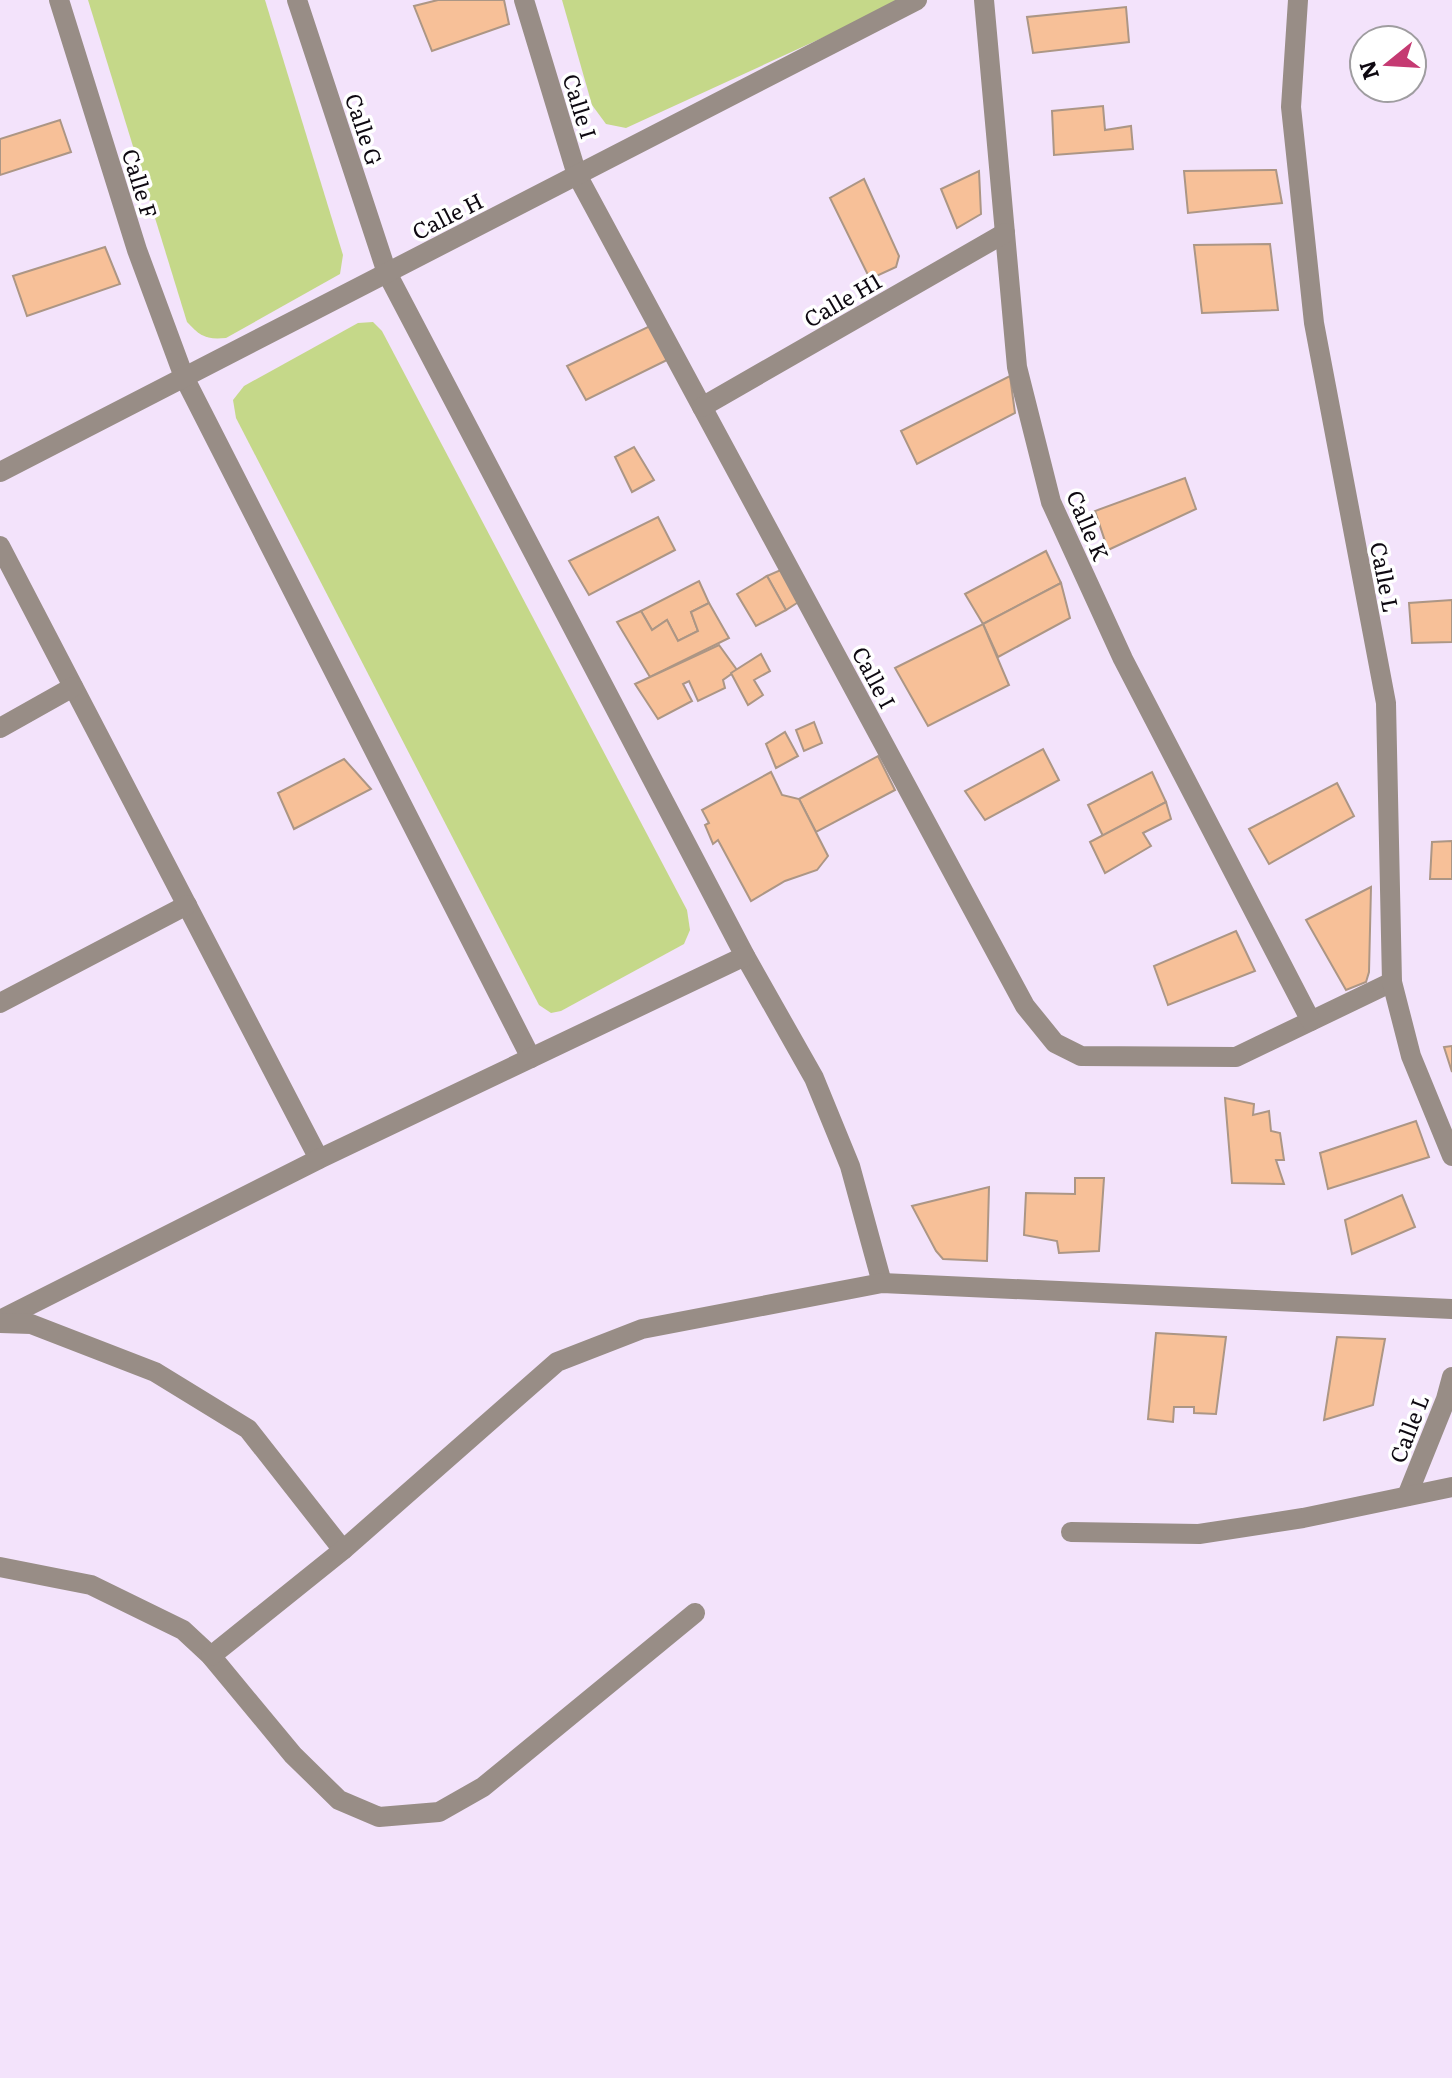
<svg xmlns="http://www.w3.org/2000/svg" width="1452" height="2078" viewBox="0 0 1452 2078" font-family="Literata,serif">
<style>
.green{fill:#c5d889}
.building{fill:#f7c098;stroke:#ac9685;stroke-width:2}
.lines{fill:none;stroke-linecap:round;stroke-linejoin:round}
.minor{stroke:#988d86;stroke-width:20}
.labels{text-anchor:middle;dominant-baseline:central;stroke-width:7;stroke-linejoin:round;paint-order:stroke}
.street-label{font-size:22px;fill:#0e0911;stroke:#fff}
</style>
<rect width="100%" height="100%" fill="#f3e3fb"/>
<g class="green">
<path d="M88 0H265L343 255 340 274 226 338C206 340 200 336 187 322Z"/>
<path d="M562 0H905L626 128 606 124 592 105Z"/>
<path d="M373 322 382 331 687 910 690 930 684 944 561 1011 551 1013 539 1005 236 418 233 400 244 386 358 323Z"/>
</g>
<g class="building">
<path d="M438 0H504L509 24 432 51 414 6Z"/>
<path d="M1126 7 1129 42 1033 53 1027 17Z"/>
<path d="M1103 106 1105 130 1131 126 1133 149 1054 155 1052 111Z"/>
<path d="M60 120 71 152 0 175V139Z"/>
<path d="M1276 170 1282 203 1188 213 1184 171Z"/>
<path d="M979 171 981 214 957 228 941 189Z"/>
<path d="M864 179 899 256 896 267 870 279 830 198Z"/>
<path d="M1270 244 1278 310 1202 313 1194 245Z"/>
<path d="M105 247 120 284 27 316 13 276Z"/>
<path d="M650 326 667 360 586 400 567 366Z"/>
<path d="M1010 376 1015 413 917 464 901 431Z"/>
<path d="M634 447 654 480 632 492 615 457Z"/>
<path d="M1185 478 1196 509 1108 550 1095 511Z"/>
<path d="M658 517 675 550 589 595 569 561Z"/>
<path d="M1046 551 1061 583 983 624 965 594Z"/>
<path d="M783 569 800 601 786 610 767 576Z"/>
<path d="M767 576 786 610 756 626 737 594Z"/>
<path d="M699 581 709 603 691 612 698 631 678 641 667 620 652 630 641 611Z"/>
<path d="M1061 583 1070 618 998 657 983 624Z"/>
<path d="M1452 600V642L1412 643 1409 603Z"/>
<path d="M709 603 729 638 650 677 617 622 641 611 652 630 667 620 678 641 698 631 691 612Z"/>
<path d="M983 624 1009 685 928 726 895 668Z"/>
<path d="M719 645 737 670 723 680 725 688 698 701 689 681 683 684 692 701 658 719 635 684Z"/>
<path d="M761 654 770 671 754 680 763 695 748 705 731 673Z"/>
<path d="M814 722 822 743 804 751 796 730Z"/>
<path d="M785 732 798 756 776 768 766 744Z"/>
<path d="M1043 749 1059 780 985 820 965 791Z"/>
<path d="M878 756 895 790 816 832 799 799Z"/>
<path d="M344 759 371 789 294 829 278 793Z"/>
<path d="M771 772 782 795 799 799 828 856 817 870 785 881 751 901 718 840 713 844 705 825 709 823 702 810Z"/>
<path d="M1152 772 1166 802 1103 836 1088 805Z"/>
<path d="M1337 783 1354 816 1269 864 1249 829Z"/>
<path d="M1166 802 1171 819 1143 833 1151 846 1105 873 1090 842Z"/>
<path d="M1452 841V879H1430L1432 842Z"/>
<path d="M1371 887 1369 972 1366 982 1346 990 1306 920Z"/>
<path d="M1236 931 1255 971 1168 1005 1154 966Z"/>
<path d="M1452 1046V1072L1444 1047Z"/>
<path d="M1225 1098 1254 1104 1253 1115 1269 1111 1271 1131 1280 1133 1284 1160H1276L1284 1184 1232 1183Z"/>
<path d="M1416 1121 1429 1157 1328 1189 1320 1153Z"/>
<path d="M1075 1178H1104L1099 1251 1059 1253 1057 1241 1024 1235 1026 1193 1075 1194Z"/>
<path d="M989 1187 987 1261 943 1259 936 1251 912 1206Z"/>
<path d="M1402 1195 1415 1227 1352 1254 1345 1220Z"/>
<path d="M1156 1333 1226 1337 1216 1414 1194 1413V1407H1174L1173 1422 1148 1419Z"/>
<path d="M1337 1337 1385 1339 1373 1405 1324 1420Z"/>
</g>
<g class="lines">
<g class="minor">
<path d="M59 0 137 250 184 377 531 1058"/>
<path d="M297 0 387 273 745 956 814 1078 850 1166 882 1283"/>
<path d="M524 0 577 175 1025 1006 1055 1043 1081 1056 1236 1057 1392 982"/>
<path d="M984 0 1017 367 1051 502 1123 659 1311 1021"/>
<path d="M1298 0 1291 107 1314 323 1386 703 1392 982 1411 1056 1452 1156"/>
<path d="M702 407 1005 233"/>
<path d="M0 472 917 0"/>
<path d="M0 546 319 1159"/>
<path d="M0 728 73 687"/>
<path d="M0 1003 187 905"/>
<path d="M0 1320 319 1159 745 956"/>
<path d="M0 1323 31 1324 155 1372 248 1429 343 1550"/>
<path d="M1407 1496 1446 1399 1452 1377"/>
<path d="M1071 1532 1199 1534 1303 1518 1452 1487"/>
<path d="M0 1567 91 1585 183 1630 211 1656 293 1755 339 1800 379 1817 439 1812 483 1787 695 1613"/>
<path d="M211 1656 343 1550 557 1362 642 1329 882 1283 1452 1309"/>
</g>
</g>
<g class="labels">
<g class="street-label">
<text transform="translate(581 106) rotate(73)">Calle I</text>
<text transform="translate(365 129) rotate(72)">Calle G</text>
<text transform="translate(141 183) rotate(73)">Calle F</text>
<text transform="translate(447 215) rotate(-27)">Calle H</text>
<text transform="translate(842 299) rotate(-30)">Calle H1</text>
<text transform="translate(1089 525) rotate(67)">Calle K</text>
<text transform="translate(1386 577) rotate(79)">Calle L</text>
<text transform="translate(875 677) rotate(62)">Calle I</text>
<text transform="translate(1408 1428) rotate(-69)">Calle L</text>
</g>
</g>
<g transform="translate(1388 64) rotate(252)"><circle r="38" fill="#ffffff" stroke="#9f9da0" stroke-width="2"/>
<path d="M0-6L14 30L0 20L-14 30Z" fill="#c53a72"/>
<text y="-12" font-size="22" font-weight="bold" text-anchor="middle" fill="#0e0911">N</text>
</g>
</svg>
